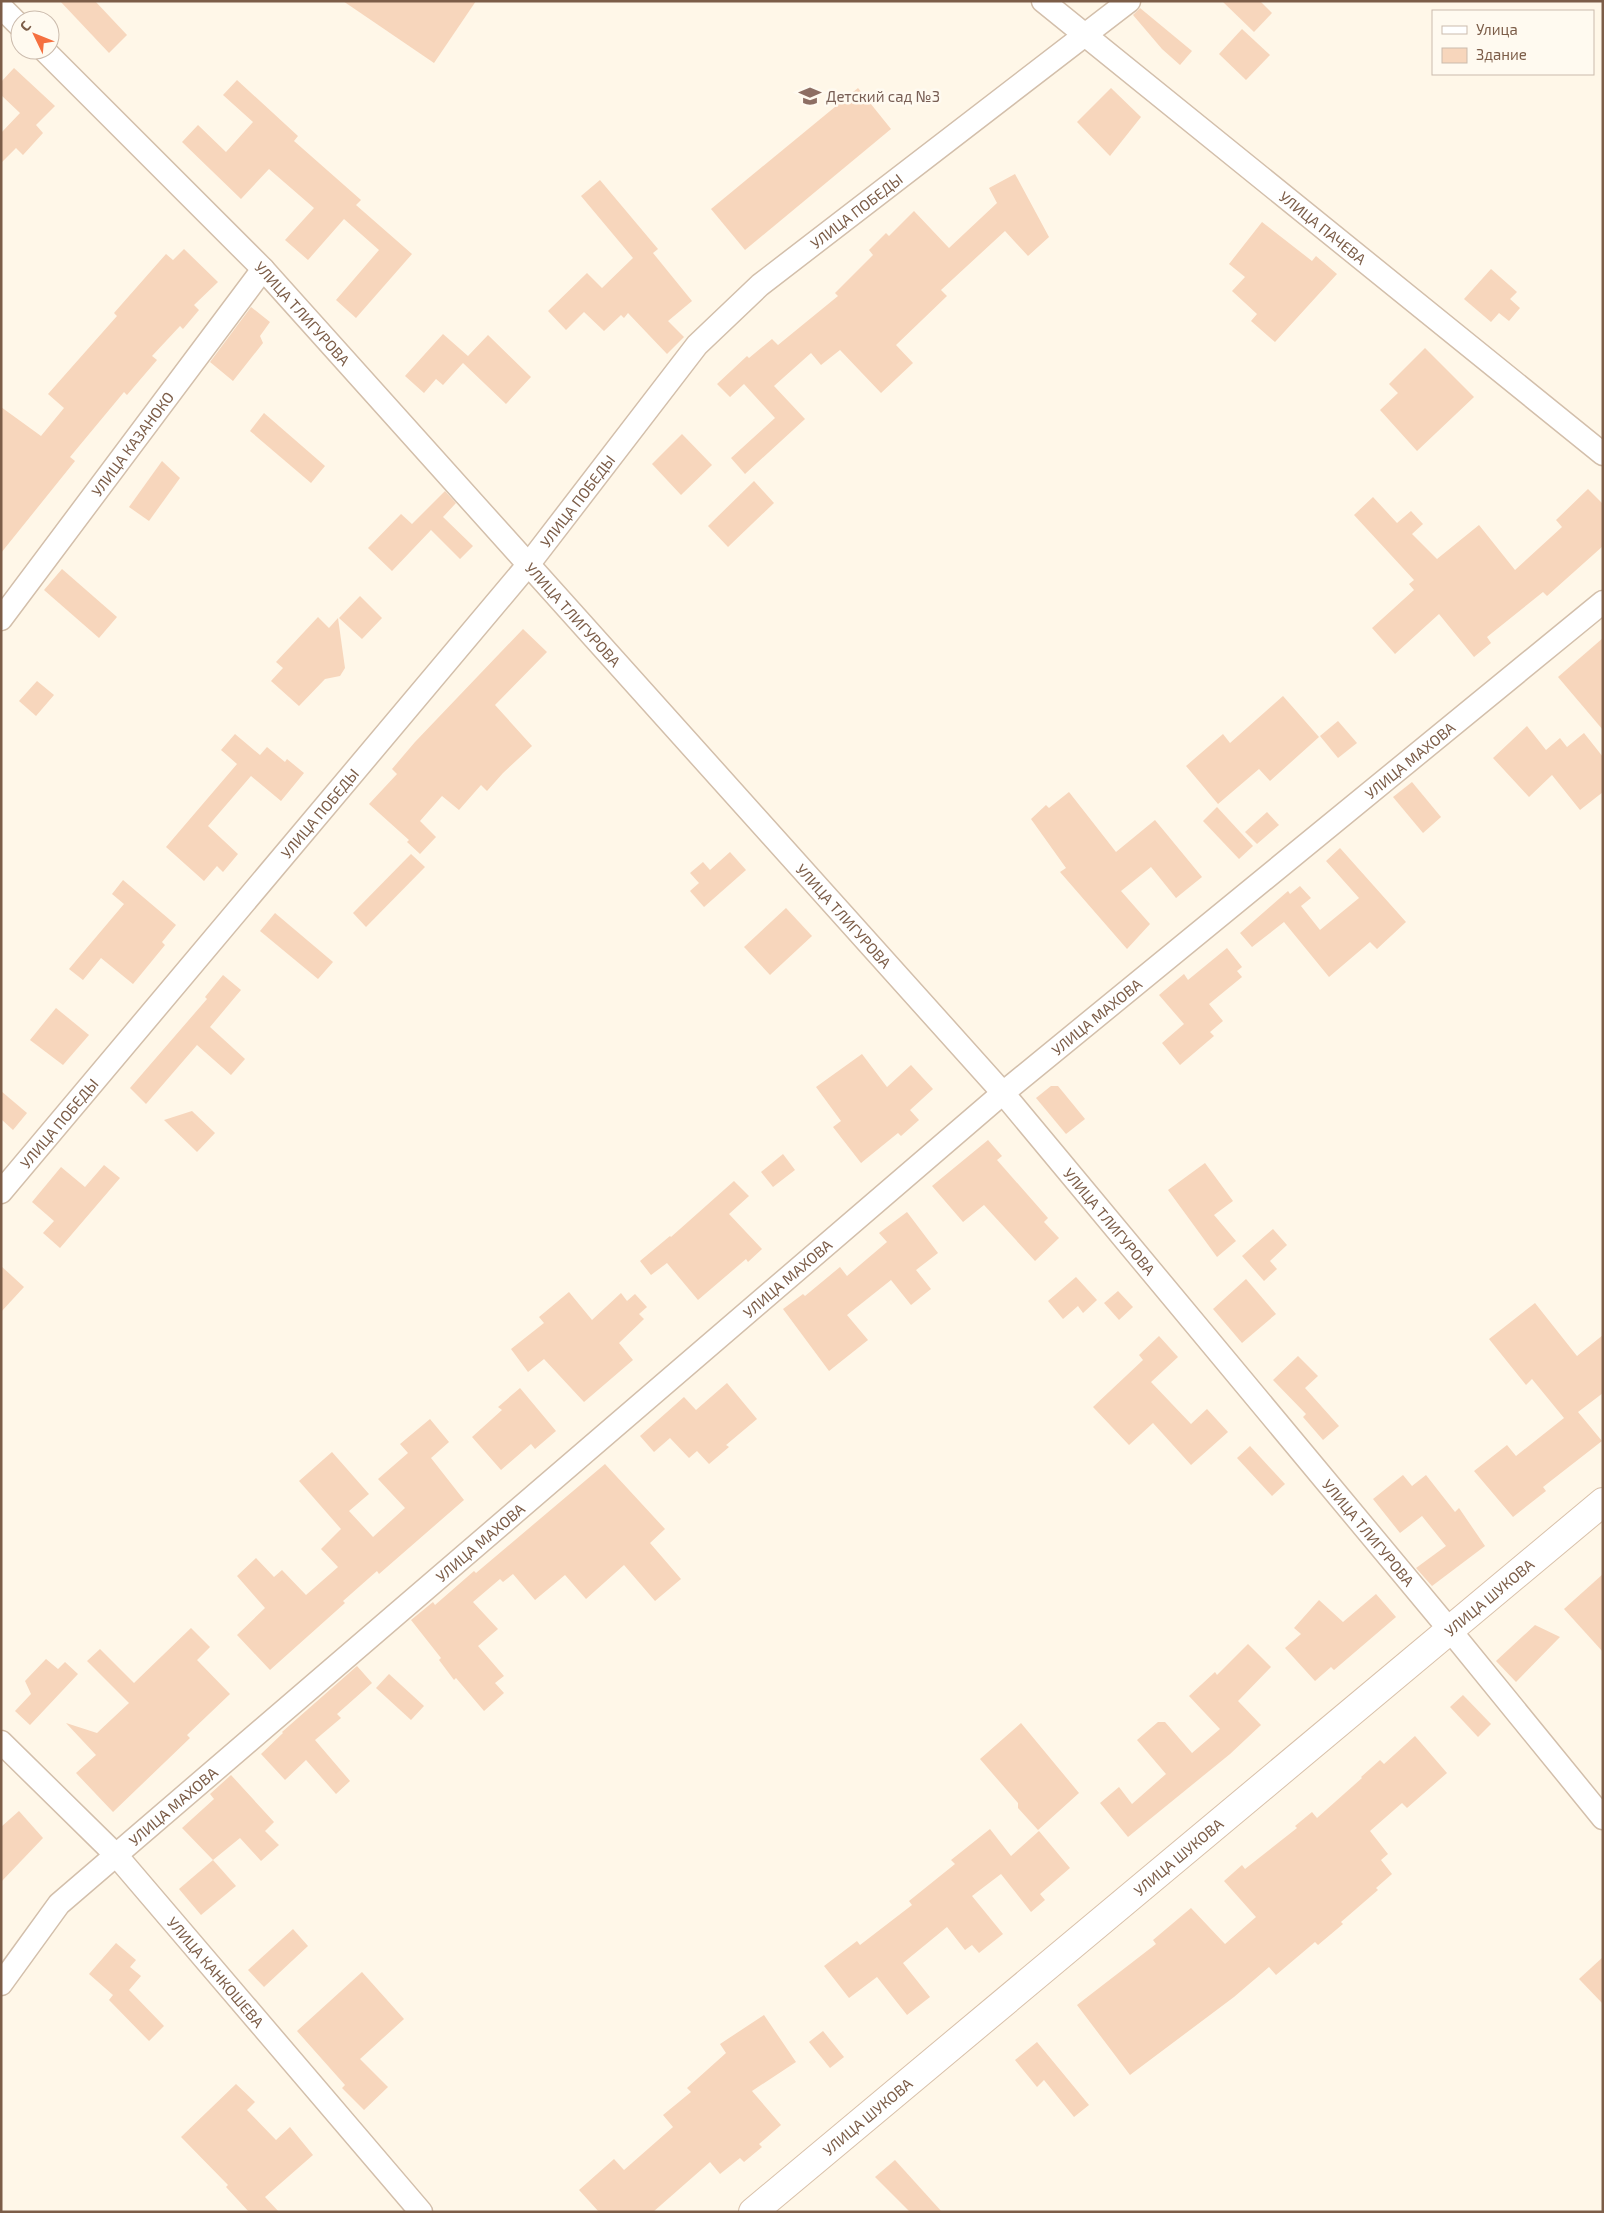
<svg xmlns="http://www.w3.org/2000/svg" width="1604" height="2213" viewBox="0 0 1604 2213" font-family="'Exo 2',sans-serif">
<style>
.building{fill:#f7d6bc}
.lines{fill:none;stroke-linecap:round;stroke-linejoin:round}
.minor-casing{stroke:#d3bfab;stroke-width:25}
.secondary-casing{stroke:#d9c1aa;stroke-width:30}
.minor{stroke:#fff;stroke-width:22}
.secondary{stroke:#fff;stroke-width:28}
.labels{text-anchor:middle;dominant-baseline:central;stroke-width:5;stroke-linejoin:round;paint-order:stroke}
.education-label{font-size:15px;fill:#785e54;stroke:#fffaf0;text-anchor:start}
.street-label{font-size:15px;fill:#7c5d48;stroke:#fffaf0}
</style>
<rect width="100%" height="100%" fill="#fff7e8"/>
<g class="building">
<path d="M60 1H95L127 35 109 53Z"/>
<path d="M343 1H476L434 63Z"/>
<path d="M1222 1H1260L1272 13 1254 32Z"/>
<path d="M1140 8 1192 51 1180 65 1162 49 1133 15Z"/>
<path d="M1242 29 1270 55 1246 80 1219 54Z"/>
<path d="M14 68 55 106 36 125 43 133 23 155 16 148 1 163V133L20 113 1 95V82Z"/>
<path d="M237 80 298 136 294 141 361 200 356 205 412 254 356 318 336 300 379 250 344 219 308 260 285 240 314 208 269 169 241 199 182 142 198 125 226 152 253 122 223 95Z"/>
<path d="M858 88 891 129 745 250 711 209Z"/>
<path d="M1111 88 1141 117 1110 156 1077 122Z"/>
<path d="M1015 174 1049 237 1028 256 1005 231 941 290 947 296 896 345 913 363 881 393 840 350 821 365 811 353 774 386 805 419 745 474 731 458 775 418 744 384 730 397 717 384 747 356 749 358 772 339 778 345 838 296 835 293 873 255 869 250 886 233 889 236 914 211 949 248 997 203 989 188Z"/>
<path d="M600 180 658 249 653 253 692 301 668 321 684 337 667 354 628 313 624 318 621 315 604 331 584 312 566 330 548 311 587 273 602 288 633 258 581 196Z"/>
<path d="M1262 222 1312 261 1316 256 1337 274 1275 342 1251 321 1257 314 1232 291 1245 277 1229 264Z"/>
<path d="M184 249 218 282 194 305 199 310 183 329 180 326 152 356 157 360 127 395 124 392 70 457 75 461 1 553V407L41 436 64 408 48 394 117 316 114 313 166 254 173 260Z"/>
<path d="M1491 269 1517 292 1510 299 1520 308 1509 321 1499 313 1491 322 1464 299Z"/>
<path d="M251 307 270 322 260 336 263 343 233 381 210 362Z"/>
<path d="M443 334 468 356 488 335 531 377 506 404 463 363 443 385 436 379 424 393 405 376Z"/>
<path d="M1425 348 1474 397 1417 451 1380 410 1398 393 1389 384Z"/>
<path d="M264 413 325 466 311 483 250 431Z"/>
<path d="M682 434 712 465 681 495 652 464Z"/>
<path d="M162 461 180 478 149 521 129 507Z"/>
<path d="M754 481 774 503 728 547 708 526Z"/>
<path d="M1588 489 1603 504V546L1547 596 1543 592 1487 637 1491 643 1474 657 1439 614 1395 654 1372 628 1414 590 1409 584 1414 580 1354 515 1373 497 1397 523 1411 511 1423 524 1412 534 1437 559 1479 525 1515 570 1562 527 1556 520Z"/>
<path d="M445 491 456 503 443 517 473 546 460 559 431 530 392 571 368 548 401 514 412 524Z"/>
<path d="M62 569 117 617 99 638 44 590Z"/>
<path d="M360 596 382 618 362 639 339 618Z"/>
<path d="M318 617 329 628 338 618 345 668 340 676 325 679 299 706 271 681 283 668 276 662Z"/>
<path d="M523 629 547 652 495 705 532 746 503 773 487 791 481 785 459 810 442 796 420 821 436 837 420 854 407 842 409 840 369 804 397 774 392 769 415 742Z"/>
<path d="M1603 638V730L1558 677Z"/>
<path d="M37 681 54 695 36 716 19 701Z"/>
<path d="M1283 696 1319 737 1270 781 1259 769 1218 804 1186 766 1223 734 1230 743Z"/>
<path d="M1338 721 1357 743 1338 758 1320 736Z"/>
<path d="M1527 726 1546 750 1560 738 1567 747 1584 733 1603 757V792L1580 810 1552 775 1529 797 1493 758Z"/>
<path d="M235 734 260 755 267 747 285 762 287 759 304 773 281 801 251 776 208 826 238 854 223 872 217 866 204 881 166 847 237 764 221 750Z"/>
<path d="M1412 782 1441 817 1423 833 1393 797Z"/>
<path d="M1069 792 1116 852 1155 820 1202 877 1176 898 1151 867 1121 891 1150 924 1127 949 1060 872 1066 868 1031 819 1046 805 1049 808Z"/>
<path d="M1217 807 1253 846 1239 859 1203 821Z"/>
<path d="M1267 812 1279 825 1257 844 1245 832Z"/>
<path d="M1340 848 1406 922 1377 949 1370 942 1329 977 1284 922 1252 947 1240 933 1288 891 1290 894 1300 886 1311 898 1301 906 1320 930 1359 898 1326 861Z"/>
<path d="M730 852 746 870 704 907 690 891 699 883 690 873 703 862 710 870Z"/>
<path d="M411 854 425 867 366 927 353 913Z"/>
<path d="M123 880 176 925 162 942 165 945 133 984 101 958 83 980 69 969 124 904 112 894Z"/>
<path d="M786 908 812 936 770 975 744 947Z"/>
<path d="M275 913 333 962 318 979 260 931Z"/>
<path d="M1227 948 1242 967 1237 971 1242 977 1209 1004 1223 1021 1210 1032 1214 1036 1180 1065 1162 1043 1184 1024 1159 995 1184 974 1188 980Z"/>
<path d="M223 975 241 990 210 1027 245 1059 231 1075 197 1045 146 1104 130 1088 207 999 205 997Z"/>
<path d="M56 1008 89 1035 63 1065 30 1040Z"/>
<path d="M862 1054 887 1087 911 1065 933 1089 910 1110 919 1120 901 1136 898 1133 861 1163 833 1127 841 1121 816 1087Z"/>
<path d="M1051 1086H1058L1085 1119 1066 1134 1036 1098Z"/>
<path d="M1 1091 27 1113 13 1130 1 1119Z"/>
<path d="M192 1111 215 1133 197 1152 164 1120Z"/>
<path d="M988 1140 1002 1156 997 1160 1048 1218 1044 1222 1059 1238 1035 1261 984 1205 963 1222 932 1186Z"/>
<path d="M783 1154 795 1170 773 1187 761 1172Z"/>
<path d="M1205 1163 1233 1201 1214 1215 1236 1241 1217 1257 1168 1190Z"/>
<path d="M104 1165 120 1178 60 1248 43 1233 54 1221 32 1202 61 1167 85 1187Z"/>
<path d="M734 1181 749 1196 729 1214 762 1249 748 1262 746 1259 698 1300 667 1263 651 1275 640 1261 670 1236 671 1237Z"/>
<path d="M907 1212 938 1253 916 1270 931 1289 911 1305 891 1280 847 1315 868 1340 829 1371 783 1309 803 1294 805 1296 840 1267 847 1276 887 1242 879 1233Z"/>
<path d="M1273 1229 1287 1245 1270 1261 1277 1269 1264 1281 1242 1256Z"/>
<path d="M1 1266 24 1287 1 1312Z"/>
<path d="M1076 1277 1097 1300 1083 1313 1078 1306 1063 1319 1048 1301Z"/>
<path d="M1246 1279 1276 1314 1242 1343 1213 1309Z"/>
<path d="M1118 1291 1133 1307 1119 1320 1104 1303Z"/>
<path d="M569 1292 592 1320 621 1293 627 1301 635 1294 647 1307 639 1314 644 1319 619 1343 633 1360 584 1402 544 1359 528 1372 511 1349 544 1323 539 1317Z"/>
<path d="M1535 1303 1577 1356 1603 1335V1393L1578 1412 1602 1441 1543 1487 1546 1491 1513 1517 1474 1471 1507 1445 1516 1456 1564 1418 1532 1379 1526 1385 1489 1339Z"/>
<path d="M1159 1336 1178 1357 1151 1382 1191 1424 1207 1409 1228 1432 1191 1465 1153 1423 1129 1445 1093 1407 1143 1360 1139 1355Z"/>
<path d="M1298 1356 1318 1376 1305 1388 1339 1426 1323 1440 1303 1417 1306 1414 1273 1380Z"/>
<path d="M727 1383 757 1419 726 1445 729 1447 709 1464 697 1451 689 1458 670 1438 654 1452 640 1436 684 1397 696 1410Z"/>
<path d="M520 1388 556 1431 535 1449 531 1444 501 1470 472 1437 502 1410 498 1407Z"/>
<path d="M430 1419 449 1442 431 1458 464 1500 379 1574 377 1571 343 1601 345 1603 270 1670 237 1635 265 1608 237 1576 256 1558 274 1577 282 1570 306 1595 338 1567 321 1549 341 1529 299 1481 332 1452 369 1494 349 1511 373 1537 405 1508 378 1479 408 1453 400 1444Z"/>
<path d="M1250 1446 1285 1484 1272 1496 1237 1458Z"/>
<path d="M605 1464 665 1529 650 1543 681 1579 655 1601 624 1565 586 1599 565 1575 535 1600 513 1574 503 1582 500 1579 473 1602 498 1629 478 1646 504 1676 495 1683 504 1693 484 1711 456 1678 454 1680 439 1660 441 1658 411 1620 433 1602 435 1605 474 1571 476 1573Z"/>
<path d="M1403 1475 1412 1486 1426 1475 1455 1512 1459 1508 1485 1546 1432 1586 1416 1568 1446 1546 1422 1516 1400 1533 1373 1499Z"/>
<path d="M1603 1574V1652L1564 1609Z"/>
<path d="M1376 1594 1396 1617 1334 1670 1331 1667 1315 1681 1285 1648 1301 1634 1294 1628 1319 1600 1343 1622Z"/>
<path d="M1535 1625 1560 1637 1516 1682 1496 1661Z"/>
<path d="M191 1628 210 1647 197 1660 230 1694 187 1735 190 1738 113 1812 76 1773 96 1755 66 1723 97 1733 129 1703 87 1661 100 1649 134 1683Z"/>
<path d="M1248 1644 1271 1667 1238 1701 1261 1725 1230 1754 1128 1837 1100 1803 1119 1787 1132 1804 1166 1774 1137 1740 1158 1722H1165L1192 1753 1220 1729 1189 1696 1215 1672 1217 1675Z"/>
<path d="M46 1659 58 1669 65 1662 78 1674 30 1725 15 1711 31 1694 25 1681Z"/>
<path d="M357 1666 372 1683 337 1714 341 1718 315 1740 350 1781 336 1794 306 1760 285 1780 261 1754 283 1733 282 1732Z"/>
<path d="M389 1674 424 1706 411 1720 376 1688Z"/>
<path d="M1463 1695 1491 1724 1478 1737 1450 1707Z"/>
<path d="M1021 1723 1079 1793 1038 1830 1018 1808V1803L980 1759Z"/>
<path d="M1415 1736 1447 1773 1407 1808 1402 1803 1370 1831 1388 1854 1381 1860 1392 1874 1376 1888 1378 1890 1341 1922 1343 1924 1318 1945 1315 1942 1276 1975 1269 1967 1234 1997 1130 2075 1077 2005 1156 1944 1153 1940 1191 1908 1225 1944 1256 1917 1224 1881 1242 1865 1245 1869 1297 1828 1295 1826 1312 1812 1317 1818 1362 1778 1361 1777 1380 1760 1384 1764Z"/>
<path d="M231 1775 274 1822 265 1831 279 1845 261 1861 240 1838 213 1860 182 1828 214 1799 210 1794Z"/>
<path d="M19 1811 43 1838 1 1882V1827Z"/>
<path d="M990 1829 1011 1856 1039 1831 1070 1868 1040 1894 1045 1900 1031 1912 1001 1874 972 1896 1003 1934 979 1953 972 1945 965 1950 947 1927 903 1963 930 1997 907 2015 877 1977 849 1998 824 1966 857 1941 860 1945 912 1905 909 1901 955 1864 951 1860Z"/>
<path d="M213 1860 236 1886 201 1915 179 1889Z"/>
<path d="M293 1929 308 1946 264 1987 248 1970Z"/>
<path d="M116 1943 136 1960 130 1967 141 1976 129 1990 164 2026 149 2041 109 2000 113 1995 89 1974Z"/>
<path d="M1603 1957V2004L1579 1979Z"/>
<path d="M362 1972 404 2019 360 2059 388 2087 364 2110 342 2088 345 2085 297 2031Z"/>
<path d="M764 2015 796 2062 752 2091 781 2125 759 2144 762 2147 744 2162 740 2158 720 2174 710 2162 653 2212H599L579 2190 614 2159 624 2170 673 2127 663 2115 691 2092 687 2088 726 2053 720 2044Z"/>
<path d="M823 2031 844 2057 830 2068 809 2042Z"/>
<path d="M1037 2042 1089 2105 1074 2117 1044 2080 1037 2087 1015 2060Z"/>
<path d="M236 2084 255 2102 247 2110 276 2140 290 2127 313 2155 265 2197 279 2212H249L226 2187 228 2185 181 2137Z"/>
<path d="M895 2160 942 2212H910L875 2177Z"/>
</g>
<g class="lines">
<g class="minor-casing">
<g id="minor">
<path id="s1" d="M1043 1 1603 454"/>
<path d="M1 7 20 26"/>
<path id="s2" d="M44 50 263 269 1003 1093 1449 1629 1603 1818"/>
<path id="s3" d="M1 619 263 269"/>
<path id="s4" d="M1 1192 528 565 697 345 760 285 1129 1"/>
<path id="s5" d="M1 1742 116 1855 421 2212"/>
<path id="s6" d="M1 1984 59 1904 1003 1093 1603 602"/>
</g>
</g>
<g class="secondary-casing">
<g id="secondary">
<path id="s7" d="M753 2212 1603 1502"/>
</g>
</g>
<use href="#minor" class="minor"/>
<use href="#secondary" class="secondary"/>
</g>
<defs>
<g id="school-bare" transform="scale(1.725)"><path d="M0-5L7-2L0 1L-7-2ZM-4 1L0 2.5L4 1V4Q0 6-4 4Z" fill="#8d6e63" stroke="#fffaf0" stroke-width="2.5" paint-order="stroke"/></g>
</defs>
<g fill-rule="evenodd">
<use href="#school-bare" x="810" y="96"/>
</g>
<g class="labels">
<g class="education-label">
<text x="826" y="96">Детский сад №3</text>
</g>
<g class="street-label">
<text stroke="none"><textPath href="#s4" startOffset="1305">УЛИЦА ПОБЕДЫ</textPath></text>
<text stroke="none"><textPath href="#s1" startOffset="360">УЛИЦА ПАЧЕВА</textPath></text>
<text stroke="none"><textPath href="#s2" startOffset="369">УЛИЦА ТЛИГУРОВА</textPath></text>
<text stroke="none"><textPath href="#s3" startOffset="219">УЛИЦА КАЗАНОКО</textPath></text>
<text stroke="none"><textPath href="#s4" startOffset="900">УЛИЦА ПОБЕДЫ</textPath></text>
<text stroke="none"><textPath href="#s2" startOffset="774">УЛИЦА ТЛИГУРОВА</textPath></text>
<text stroke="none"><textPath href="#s6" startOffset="1869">УЛИЦА МАХОВА</textPath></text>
<text stroke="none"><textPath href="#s4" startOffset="495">УЛИЦА ПОБЕДЫ</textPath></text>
<text stroke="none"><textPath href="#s2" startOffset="1179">УЛИЦА ТЛИГУРОВА</textPath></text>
<text stroke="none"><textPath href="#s6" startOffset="1464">УЛИЦА МАХОВА</textPath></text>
<text stroke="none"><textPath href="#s4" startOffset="90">УЛИЦА ПОБЕДЫ</textPath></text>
<text stroke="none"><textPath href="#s2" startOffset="1584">УЛИЦА ТЛИГУРОВА</textPath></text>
<text stroke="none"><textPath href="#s6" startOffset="1059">УЛИЦА МАХОВА</textPath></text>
<text stroke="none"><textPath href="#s2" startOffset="1989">УЛИЦА ТЛИГУРОВА</textPath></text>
<text stroke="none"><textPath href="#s6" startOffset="654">УЛИЦА МАХОВА</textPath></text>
<text stroke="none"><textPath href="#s7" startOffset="959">УЛИЦА ШУКОВА</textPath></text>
<text stroke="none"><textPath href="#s6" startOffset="249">УЛИЦА МАХОВА</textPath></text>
<text stroke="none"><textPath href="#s7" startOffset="554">УЛИЦА ШУКОВА</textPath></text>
<text stroke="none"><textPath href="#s5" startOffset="315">УЛИЦА КАНКОШЕВА</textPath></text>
<text stroke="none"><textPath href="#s7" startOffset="149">УЛИЦА ШУКОВА</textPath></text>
</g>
</g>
<rect width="1604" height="2213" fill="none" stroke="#7c5d48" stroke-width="5"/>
<rect x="1432" y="10" width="162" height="65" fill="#fffaf0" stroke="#cbbbad"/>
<rect x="1442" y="26" width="25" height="8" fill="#ffffff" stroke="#cbbbad"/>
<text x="1476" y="35" font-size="15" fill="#7c5d48">Улица</text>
<rect x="1442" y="48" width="25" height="15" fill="#f7d6bc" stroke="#cbbbad"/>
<text x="1476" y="60" font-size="15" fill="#7c5d48">Здание</text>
<g transform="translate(35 35) rotate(313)"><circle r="24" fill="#fffaf0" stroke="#cbbbad"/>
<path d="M0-4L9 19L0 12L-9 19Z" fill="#f57040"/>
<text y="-8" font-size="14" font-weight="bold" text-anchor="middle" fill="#7c5d48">С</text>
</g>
</svg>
